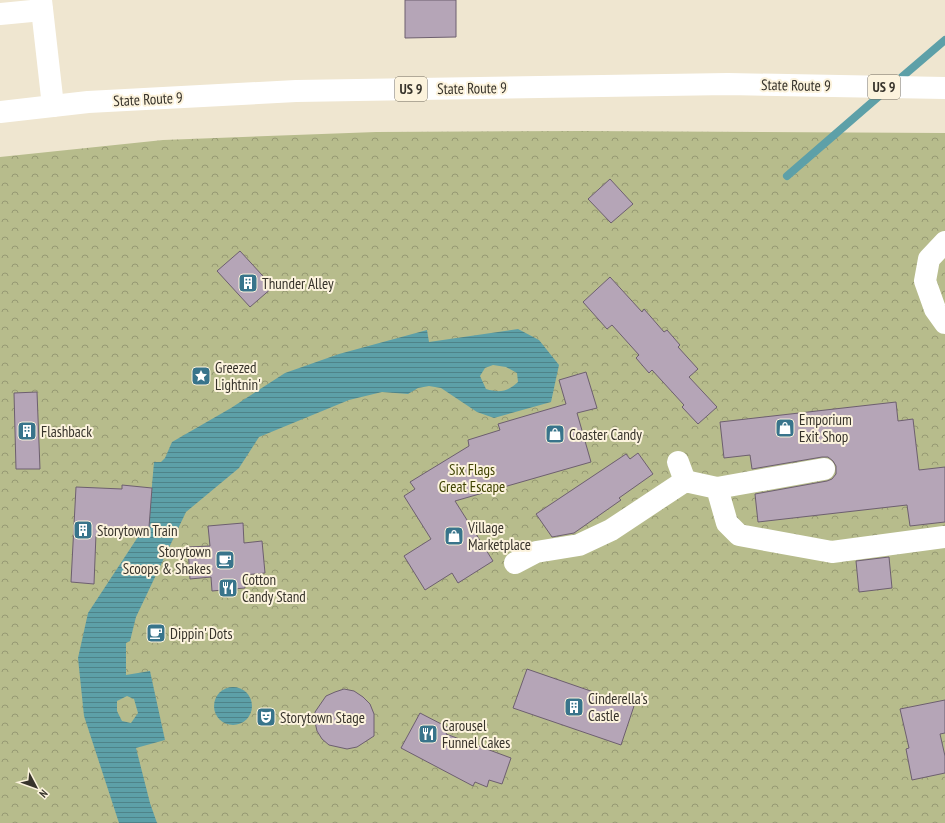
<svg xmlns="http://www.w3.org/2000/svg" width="945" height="823" viewBox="0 0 945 823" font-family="'PT Sans Narrow',sans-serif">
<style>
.forest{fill:url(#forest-crowns)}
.water{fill:url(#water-rules);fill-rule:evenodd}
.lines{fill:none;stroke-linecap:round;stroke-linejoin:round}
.stream{stroke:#5da0a8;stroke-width:8}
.building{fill:#b5a5b7;stroke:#6d5f6f}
.minor{stroke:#fff;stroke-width:22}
.major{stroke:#fff;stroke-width:22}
.labels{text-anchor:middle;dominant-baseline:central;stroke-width:4;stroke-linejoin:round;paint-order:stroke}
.shield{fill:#fcf3dd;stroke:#726d60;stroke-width:1}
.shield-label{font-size:14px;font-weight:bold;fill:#37332b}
.street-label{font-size:15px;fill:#37332b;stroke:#fcf3dd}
.poi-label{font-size:15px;fill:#37332b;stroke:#fcf3dd;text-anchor:start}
.park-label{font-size:15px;fill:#414404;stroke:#fcf3dd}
</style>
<defs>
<pattern id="forest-crowns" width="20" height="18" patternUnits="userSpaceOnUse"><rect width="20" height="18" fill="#b7bc8c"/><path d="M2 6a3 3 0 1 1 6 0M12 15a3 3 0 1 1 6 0" fill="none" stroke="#969973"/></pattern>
<pattern id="water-rules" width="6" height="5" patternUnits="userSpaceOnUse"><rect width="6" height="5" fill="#5da0a8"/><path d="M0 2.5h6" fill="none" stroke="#4e8389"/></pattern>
</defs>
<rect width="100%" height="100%" fill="#efe6d0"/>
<path class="forest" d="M582 131 945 133V823H0V157L163 140 376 132Z"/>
<g class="water">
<path d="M518 329 539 340 559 365 551 402 494 418 477 412 441 388 429 386 418 388 408 394 382 392 349 400 259 437 239 468 186 512 136 617 130 641 126 643V675L150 671 165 740 136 748 150 803 157 823H119L84 716 78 658 88 613 149 520 154 462H161L165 458 172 442 231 408 285 373 339 354 427 330 429 342ZM493 365 506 367 517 373 518 382C507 392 499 393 486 389L480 376 485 368ZM127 696 134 699 138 713 131 723 122 721 117 711V701Z"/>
<circle cx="233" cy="706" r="19"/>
</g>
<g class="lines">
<g class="stream">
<path d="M896 82 945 40"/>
<path d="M787 176 885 91"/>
</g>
</g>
<g class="building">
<path d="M405 0H456V37L405 38Z"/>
<path d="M610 179 633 204 611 223 588 199Z"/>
<path d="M240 251 273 287 250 307 217 271Z"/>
<path d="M610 277 642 312 644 309 664 332 667 330 680 345 678 347 698 369 689 377 717 407 698 424 682 407 684 405 652 370 649 373 636 358 639 355 612 325 607 329 583 302Z"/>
<path d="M586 372 597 408 577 413 591 462 455 501 493 561 458 583 452 573 425 590 404 556 431 539 404 496 415 489 410 482 469 446 468 440 500 430 498 424 566 404 559 380Z"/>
<path d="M37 392 40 469H16L14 393Z"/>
<path d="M896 402 898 421 913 419 919 470 945 467V522L910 526 907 505 758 522 755 494 827 481 832 479 836 474V466L833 461 828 457H822L752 469 750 455 724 458 720 422Z"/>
<path d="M638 453 653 474 619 498 621 500 574 533 552 537 536 514 626 454 630 459Z"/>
<path d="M122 485 152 488 149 527H144L143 537 96 534 94 584 71 582 76 487 122 489Z"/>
<path d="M243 523 244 543 262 541 265 573 244 575 245 588 212 591 211 577 190 579 188 547 210 546 208 526Z"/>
<path d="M889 557 892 588 859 592 856 561Z"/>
<path d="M527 669 634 706 621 745 513 708Z"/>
<path d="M344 689 354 691 363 697 370 704 374 714V736L357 747 347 749 329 745 322 739 317 731 315 722V712L326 696 335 692Z"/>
<path d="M945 700V733L940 734 945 756V773L912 780 906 749 909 748 900 709Z"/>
<path d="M420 713 449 728 446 734 511 758 502 784 489 780 487 787 475 782 473 786 401 748Z"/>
</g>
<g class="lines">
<g class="minor">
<path d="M41 0 53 106"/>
<path d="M0 14 42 10"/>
<path d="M945 242 929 259 925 281 935 309 945 323"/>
<path d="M678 462 685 481"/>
<path d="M717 488 824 469"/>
<path d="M515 563 536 552 579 545 611 530 685 481 717 488 727 523 739 535 832 552 944 537"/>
</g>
<path class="major" d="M0 112 88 102 296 91 728 84 945 88"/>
</g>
<defs>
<g id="building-square" transform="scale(1)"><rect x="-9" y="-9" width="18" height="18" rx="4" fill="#38748b" stroke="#fcf3dd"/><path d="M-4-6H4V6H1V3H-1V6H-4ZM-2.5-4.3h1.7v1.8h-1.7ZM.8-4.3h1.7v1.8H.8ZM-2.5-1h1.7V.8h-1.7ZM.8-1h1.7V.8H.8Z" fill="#fff"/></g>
<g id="sight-square" transform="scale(1)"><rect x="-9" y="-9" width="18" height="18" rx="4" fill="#38748b" stroke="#fcf3dd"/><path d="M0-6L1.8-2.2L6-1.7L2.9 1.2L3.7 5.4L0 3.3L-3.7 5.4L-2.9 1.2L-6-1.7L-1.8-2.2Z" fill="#fff"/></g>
<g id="shop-square" transform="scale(1)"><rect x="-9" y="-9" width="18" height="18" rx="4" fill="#38748b" stroke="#fcf3dd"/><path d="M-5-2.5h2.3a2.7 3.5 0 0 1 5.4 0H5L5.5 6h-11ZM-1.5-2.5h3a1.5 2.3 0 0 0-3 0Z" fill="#fff"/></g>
<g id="cafe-square" transform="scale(1)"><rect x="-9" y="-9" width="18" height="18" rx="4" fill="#38748b" stroke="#fcf3dd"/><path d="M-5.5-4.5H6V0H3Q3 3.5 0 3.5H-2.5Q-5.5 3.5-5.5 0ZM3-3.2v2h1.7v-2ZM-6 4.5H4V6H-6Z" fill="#fff"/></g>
<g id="restaurant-square" transform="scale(1)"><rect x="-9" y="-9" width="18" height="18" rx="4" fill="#38748b" stroke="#fcf3dd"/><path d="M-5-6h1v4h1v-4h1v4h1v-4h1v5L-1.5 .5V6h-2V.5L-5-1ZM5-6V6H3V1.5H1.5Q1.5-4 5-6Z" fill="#fff"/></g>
<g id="theatre-square" transform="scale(1)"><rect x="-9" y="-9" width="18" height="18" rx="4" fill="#38748b" stroke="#fcf3dd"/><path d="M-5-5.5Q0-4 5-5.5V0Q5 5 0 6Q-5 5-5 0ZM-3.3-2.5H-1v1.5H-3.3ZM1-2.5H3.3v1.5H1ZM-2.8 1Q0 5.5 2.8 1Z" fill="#fff"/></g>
</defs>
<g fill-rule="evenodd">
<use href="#building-square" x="248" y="283"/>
<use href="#sight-square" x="201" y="376"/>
<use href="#shop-square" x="785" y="428"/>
<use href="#building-square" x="27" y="431"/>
<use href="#shop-square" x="555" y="434"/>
<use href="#building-square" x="83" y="530"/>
<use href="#shop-square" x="454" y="536"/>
<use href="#cafe-square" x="225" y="560"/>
<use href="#restaurant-square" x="228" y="588"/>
<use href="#cafe-square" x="156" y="633"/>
<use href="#building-square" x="574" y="707"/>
<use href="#theatre-square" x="266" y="717"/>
<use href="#restaurant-square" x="428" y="734"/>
</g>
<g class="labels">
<g class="shield">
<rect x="868" y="75" width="32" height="24" rx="3"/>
<rect x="395" y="77" width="32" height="24" rx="3"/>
</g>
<g class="shield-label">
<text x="884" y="87">US 9</text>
<text x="411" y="89">US 9</text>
</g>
<g class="street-label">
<text transform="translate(796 85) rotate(1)">State Route 9</text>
<text transform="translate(472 88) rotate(-1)">State Route 9</text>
<text transform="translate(148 99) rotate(-3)">State Route 9</text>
</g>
<g class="poi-label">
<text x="262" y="283">Thunder Alley</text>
<text x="215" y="367">Greezed<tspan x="215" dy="17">Lightnin'</tspan></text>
<text x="799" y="419">Emporium<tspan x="799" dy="17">Exit Shop</tspan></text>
<text x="41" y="431">Flashback</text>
<text x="569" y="434">Coaster Candy</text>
<text x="468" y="527">Village<tspan x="468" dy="17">Marketplace</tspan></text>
<text x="97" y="530">Storytown Train</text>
<text x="211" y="551" text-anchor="end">Storytown<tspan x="211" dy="17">Scoops &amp; Shakes</tspan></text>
<text x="242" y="579">Cotton<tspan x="242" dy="17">Candy Stand</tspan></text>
<text x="170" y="633">Dippin' Dots</text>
<text x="588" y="698">Cinderella's<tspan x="588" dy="17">Castle</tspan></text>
<text x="280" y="717">Storytown Stage</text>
<text x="442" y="725">Carousel<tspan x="442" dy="17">Funnel Cakes</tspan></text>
</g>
<g class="park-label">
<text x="472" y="469">Six Flags<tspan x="472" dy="17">Great Escape</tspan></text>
</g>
</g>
<g transform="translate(36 787) rotate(131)" stroke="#fcf3dd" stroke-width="3" paint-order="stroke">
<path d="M0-3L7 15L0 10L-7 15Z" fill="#37332b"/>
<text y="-6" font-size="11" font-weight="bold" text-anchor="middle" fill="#37332b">N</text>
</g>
</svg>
